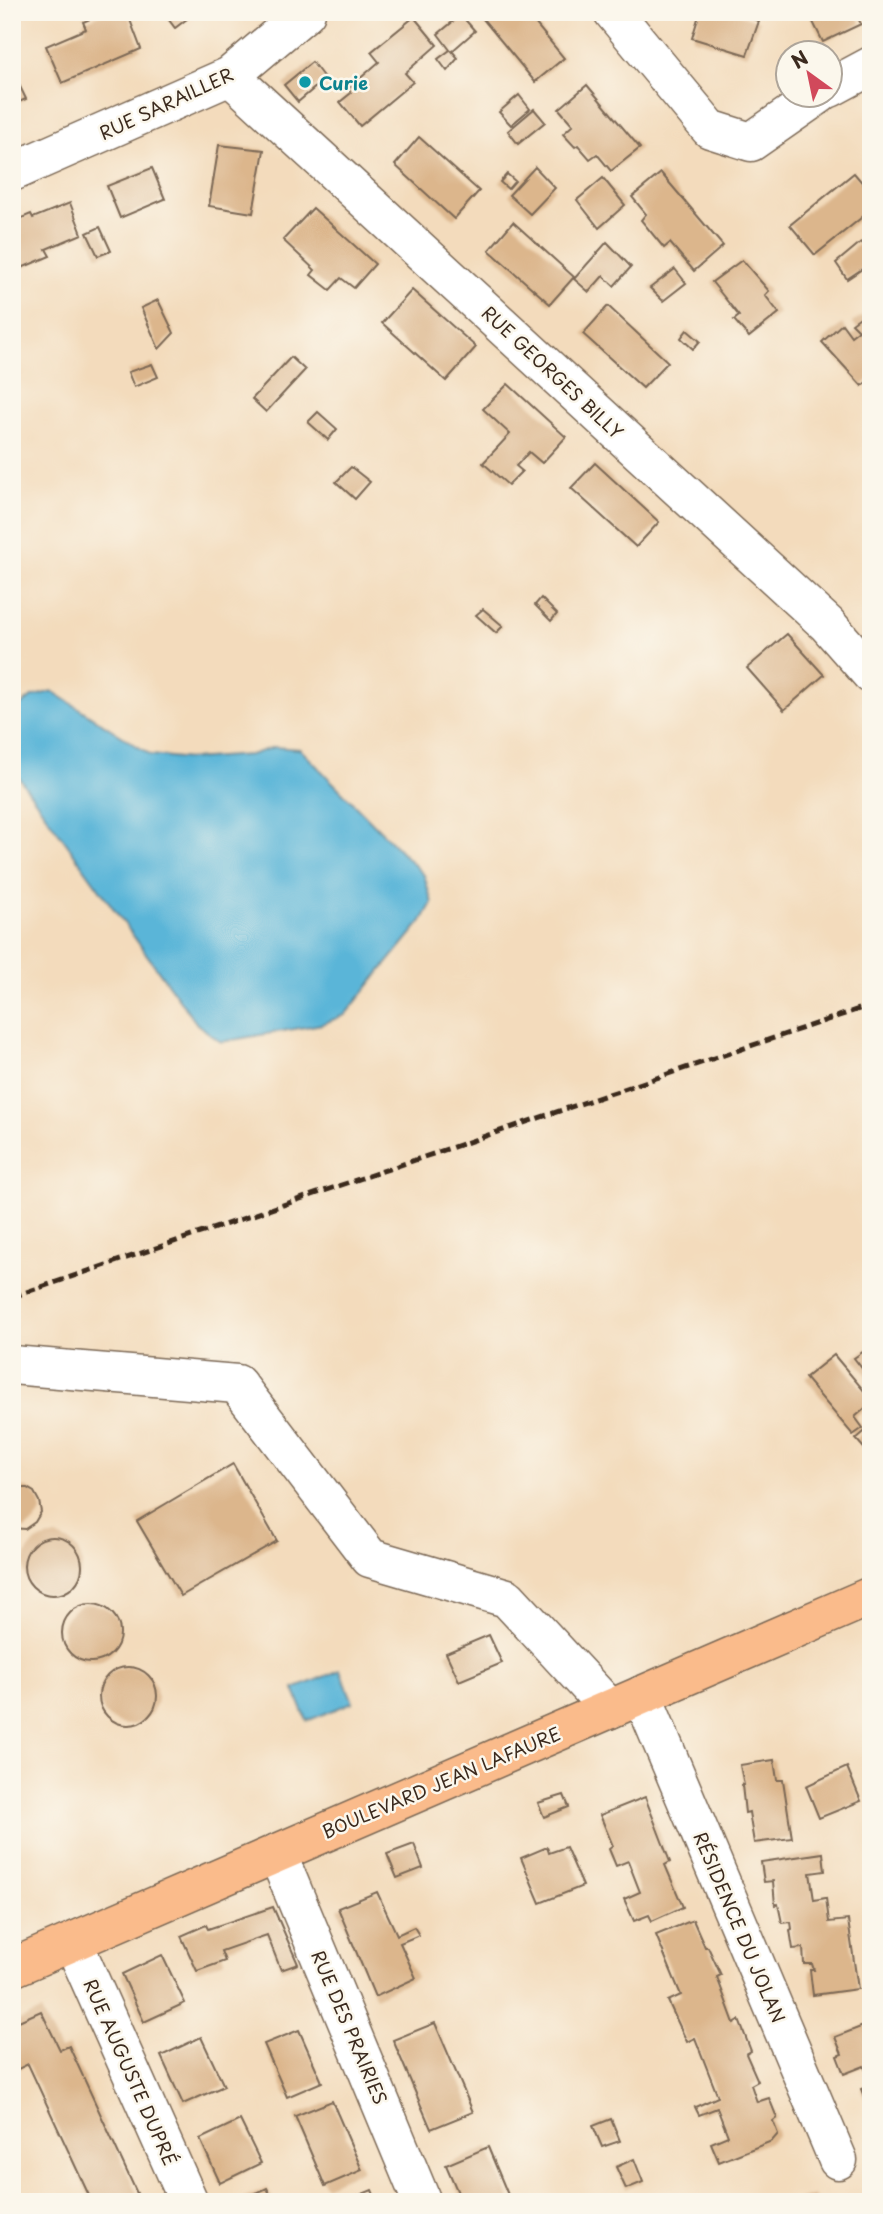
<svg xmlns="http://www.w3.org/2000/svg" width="883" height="2214" viewBox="0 0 883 2214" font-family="'Playpen Sans',sans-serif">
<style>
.water{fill:#5ab5d8;stroke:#4a707b;stroke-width:2}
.building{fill:#dcb68c}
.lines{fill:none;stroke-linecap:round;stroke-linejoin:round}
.minor-casing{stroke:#7b6855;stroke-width:41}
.major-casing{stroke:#7b6855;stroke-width:41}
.minor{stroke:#fff;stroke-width:38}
.major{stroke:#fabb8b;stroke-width:38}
.rail{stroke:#3b2a1e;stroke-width:5;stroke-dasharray:10 5;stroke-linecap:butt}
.culture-dot{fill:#0f9aa8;stroke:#fbf7ec;stroke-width:2.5}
.labels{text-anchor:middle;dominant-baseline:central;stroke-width:5;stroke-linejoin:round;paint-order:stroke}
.culture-label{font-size:18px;font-weight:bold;fill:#0d838f;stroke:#fbf7ec;text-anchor:start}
.street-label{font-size:18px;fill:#3b2a1e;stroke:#fbf7ec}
</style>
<rect width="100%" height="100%" fill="#fbf7ec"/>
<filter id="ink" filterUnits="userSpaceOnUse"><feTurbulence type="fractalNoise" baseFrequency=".0143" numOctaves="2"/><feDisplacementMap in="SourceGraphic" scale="14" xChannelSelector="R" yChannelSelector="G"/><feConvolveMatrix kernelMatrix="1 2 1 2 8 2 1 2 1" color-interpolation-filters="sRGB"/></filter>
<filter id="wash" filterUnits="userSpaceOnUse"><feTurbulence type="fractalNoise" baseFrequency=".00686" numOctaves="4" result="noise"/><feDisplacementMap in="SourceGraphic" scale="28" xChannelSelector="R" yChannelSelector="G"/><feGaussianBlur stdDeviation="1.57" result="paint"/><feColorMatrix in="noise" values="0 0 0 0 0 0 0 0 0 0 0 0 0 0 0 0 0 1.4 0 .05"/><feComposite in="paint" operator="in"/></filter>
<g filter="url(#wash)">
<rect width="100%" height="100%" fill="#f3dbbc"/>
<g class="water">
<path d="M52 691 151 755 190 759 250 755 274 747 300 749 424 875 432 903 422 921 345 1015 322 1024 221 1042 197 1024 12 768V712L32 697Z"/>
<path d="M340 1670 353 1702 307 1721 294 1689Z"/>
</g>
<g id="blocks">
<g class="building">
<path d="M106 12H127L141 49 62 83 46 46 86 29 83 22Z"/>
<path d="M163 12H196L175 28Z"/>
<path d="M491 12H526L564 58 535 82 483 19Z"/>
<path d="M700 12H733L759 21 747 55 692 38Z"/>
<path d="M808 12H855L861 24 823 42Z"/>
<path d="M461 15 475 31 452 51 458 58 447 71 438 59 450 50 438 34Z"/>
<path d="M414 17 437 45 405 73 413 82 360 126 340 102 351 93 348 89 379 62 371 52Z"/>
<path d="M312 62 325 79 298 102 284 85Z"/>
<path d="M12 70 26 99 12 105Z"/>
<path d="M587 85 640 148 611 171 597 154 590 159 578 145 575 147 563 134 573 125 559 109Z"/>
<path d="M519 95 530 109 511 125 499 112Z"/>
<path d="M534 109 545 122 518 144 508 131Z"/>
<path d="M419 137 479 191 454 219 395 165Z"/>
<path d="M219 145 264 150 253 213 209 206Z"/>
<path d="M535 167 555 188 530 214 509 195Z"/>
<path d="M152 168 165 199 120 218 107 186Z"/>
<path d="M661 173 723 246 694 271 670 243 664 248 641 220 646 214 632 197Z"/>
<path d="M854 173 871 193V210L815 255 790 225Z"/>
<path d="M507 174 515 181 508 189 500 182Z"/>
<path d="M603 178 625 205 599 228 577 200Z"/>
<path d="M70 203 82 234 46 249 50 256 12 272V222L31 214 33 218Z"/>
<path d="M313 208 375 264 354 288 341 278 330 290 311 275 315 270 283 240Z"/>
<path d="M513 222 574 277 550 304 489 250Z"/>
<path d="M100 227 111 251 98 256 87 233Z"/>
<path d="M607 242 631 267 614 286 603 276 589 292 574 279Z"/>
<path d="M861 242 871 251V263L847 279 836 263Z"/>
<path d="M742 260 769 291 765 295 779 313 749 337 734 320 739 316 712 282Z"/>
<path d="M675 269 686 283 663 301 650 288Z"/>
<path d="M412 290 476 347 446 381 382 323Z"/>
<path d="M158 300 174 333 159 349 141 308Z"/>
<path d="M608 306 668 362 643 388 583 334Z"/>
<path d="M863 315 868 321 871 319V378L862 386 822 342 842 324 851 336 859 330 852 323Z"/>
<path d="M687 330 700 341 693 349 681 338Z"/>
<path d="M291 357 305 370 266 412 252 399Z"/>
<path d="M152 364 158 377 134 387 128 372Z"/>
<path d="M508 384 566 437 542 463 529 452 516 466 522 471 508 485 483 463 510 434 483 409Z"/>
<path d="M318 412 337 429 328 440 308 422Z"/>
<path d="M595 463 659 522 636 547 571 488Z"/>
<path d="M351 467 370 482 355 499 336 482Z"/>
<path d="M541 598 557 614 551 621 535 605Z"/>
<path d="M483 609 503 626 496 633 476 615Z"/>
<path d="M787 634 824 675 784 710 747 668Z"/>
<path d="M867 1349 871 1354V1380L854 1358Z"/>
<path d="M834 1355 871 1399V1403L855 1417 863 1428 853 1435 805 1378Z"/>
<path d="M871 1426V1456L856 1439Z"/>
<path d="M233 1464 277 1541 181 1596 137 1521Z"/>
<path d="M17 1488H27L34 1492 39 1501 41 1512 35 1522 25 1529 12 1528V1489Z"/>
<circle cx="53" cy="1566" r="29"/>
<circle cx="91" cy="1633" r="29"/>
<path d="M489 1635 502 1663 459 1681 446 1653Z"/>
<circle cx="128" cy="1696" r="29"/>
<path d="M774 1760 777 1780H783L792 1838 754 1843 749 1812 745 1813 742 1785H744L740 1765Z"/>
<path d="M847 1767 861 1801 819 1818 806 1786Z"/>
<path d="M564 1795 569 1807 544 1817 538 1803Z"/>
<path d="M645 1797 670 1862 665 1865 683 1907 652 1921 649 1915 634 1921 624 1899 640 1892 628 1861 616 1866 609 1849 613 1846 600 1815Z"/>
<path d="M414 1844 423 1868 397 1878 387 1854Z"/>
<path d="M547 1847 549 1853 566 1847 583 1886 540 1903 521 1858Z"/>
<path d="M823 1853 825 1871 810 1873 814 1900 826 1898 829 1922 848 1920 858 1989 813 1995 810 1970H814L812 1964H804L803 1948 793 1949 790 1930 792 1929 791 1922 782 1923 778 1904 775 1905 773 1881 764 1882 761 1862Z"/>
<path d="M377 1892 397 1935 414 1927 419 1935 400 1943 416 1978 375 1997 338 1908Z"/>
<path d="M273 1907 298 1964 281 1970 267 1935 221 1951 225 1961 197 1971 181 1936 206 1925 208 1929Z"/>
<path d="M693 1920 705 1947H708L721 1975 717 1977 734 2023 739 2020 751 2051 746 2054 758 2081 751 2085 757 2102 769 2098 777 2118 773 2121 778 2134 772 2141 719 2162 711 2143 728 2136 717 2108 699 2115 695 2107 718 2097 695 2038 687 2042 668 2001 681 1995 656 1935Z"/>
<path d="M162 1955 185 2003 144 2022 122 1974Z"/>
<path d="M41 2011 60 2050 69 2046 141 2202H92L28 2064 12 2072V2024Z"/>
<path d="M435 2023 473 2112 431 2129 393 2040Z"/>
<path d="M871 2023V2082L864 2066 844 2074 837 2056 842 2054 835 2037Z"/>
<path d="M299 2030 322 2082 287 2097 264 2044Z"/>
<path d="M201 2037 224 2086 183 2104 161 2056Z"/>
<path d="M871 2085V2113L861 2089Z"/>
<path d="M332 2101 362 2170 325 2186 295 2116Z"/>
<path d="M611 2119 620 2141 602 2147 593 2126Z"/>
<path d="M240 2120 261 2163 220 2183 200 2139Z"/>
<path d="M488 2147 511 2202H462L446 2165Z"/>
<path d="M634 2159 643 2182 626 2189 616 2167Z"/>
<path d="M267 2188 274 2202H237Z"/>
<path d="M372 2190 377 2202H343Z"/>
<path d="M814 2195 817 2202H794V2201Z"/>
</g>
</g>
</g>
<g filter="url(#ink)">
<use href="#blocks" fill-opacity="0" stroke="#7b6855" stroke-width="2"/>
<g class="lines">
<g class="minor-casing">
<g id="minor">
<path d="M613 12 710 129 751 142 820 94"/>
<path d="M230 76 827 624 871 674"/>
<path d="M830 88 871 66"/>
<path d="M12 172 230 76 306 12"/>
<path d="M12 1365 237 1384 370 1558 507 1598 610 1709"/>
<path d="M642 1695 838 2160"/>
<path d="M277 1853 422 2202"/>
<path d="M73 1942 189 2202"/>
</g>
</g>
<g class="major-casing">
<path id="major" d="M12 1968 871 1596"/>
</g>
<use href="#minor" class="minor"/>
<use href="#major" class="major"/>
<path class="rail" d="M12 1297 871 1005"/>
</g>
</g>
<circle class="culture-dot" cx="305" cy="82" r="7"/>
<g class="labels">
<g class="culture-label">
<text x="319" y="82">Curie</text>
</g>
<g class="street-label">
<text transform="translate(166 103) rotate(-25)">RUE SARAILLER</text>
<text transform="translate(553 372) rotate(43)">RUE GEORGES BILLY</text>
<text transform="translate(441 1782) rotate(-23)">BOULEVARD JEAN LAFAURE</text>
<text transform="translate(740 1927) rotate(67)">RÉSIDENCE DU JOLAN</text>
<text transform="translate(350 2027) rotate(67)">RUE DES PRAIRIES</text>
<text transform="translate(131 2072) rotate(66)">RUE AUGUSTE DUPRÉ</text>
</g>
</g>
<rect width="883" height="2214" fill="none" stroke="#fbf7ec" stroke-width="42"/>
<g transform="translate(809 74) rotate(327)"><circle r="33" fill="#fbf7ec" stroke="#aea59a" stroke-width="2"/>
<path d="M0-5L12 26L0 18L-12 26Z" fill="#d1495b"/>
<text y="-10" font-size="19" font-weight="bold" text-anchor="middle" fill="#3b2a1e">N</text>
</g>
</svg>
